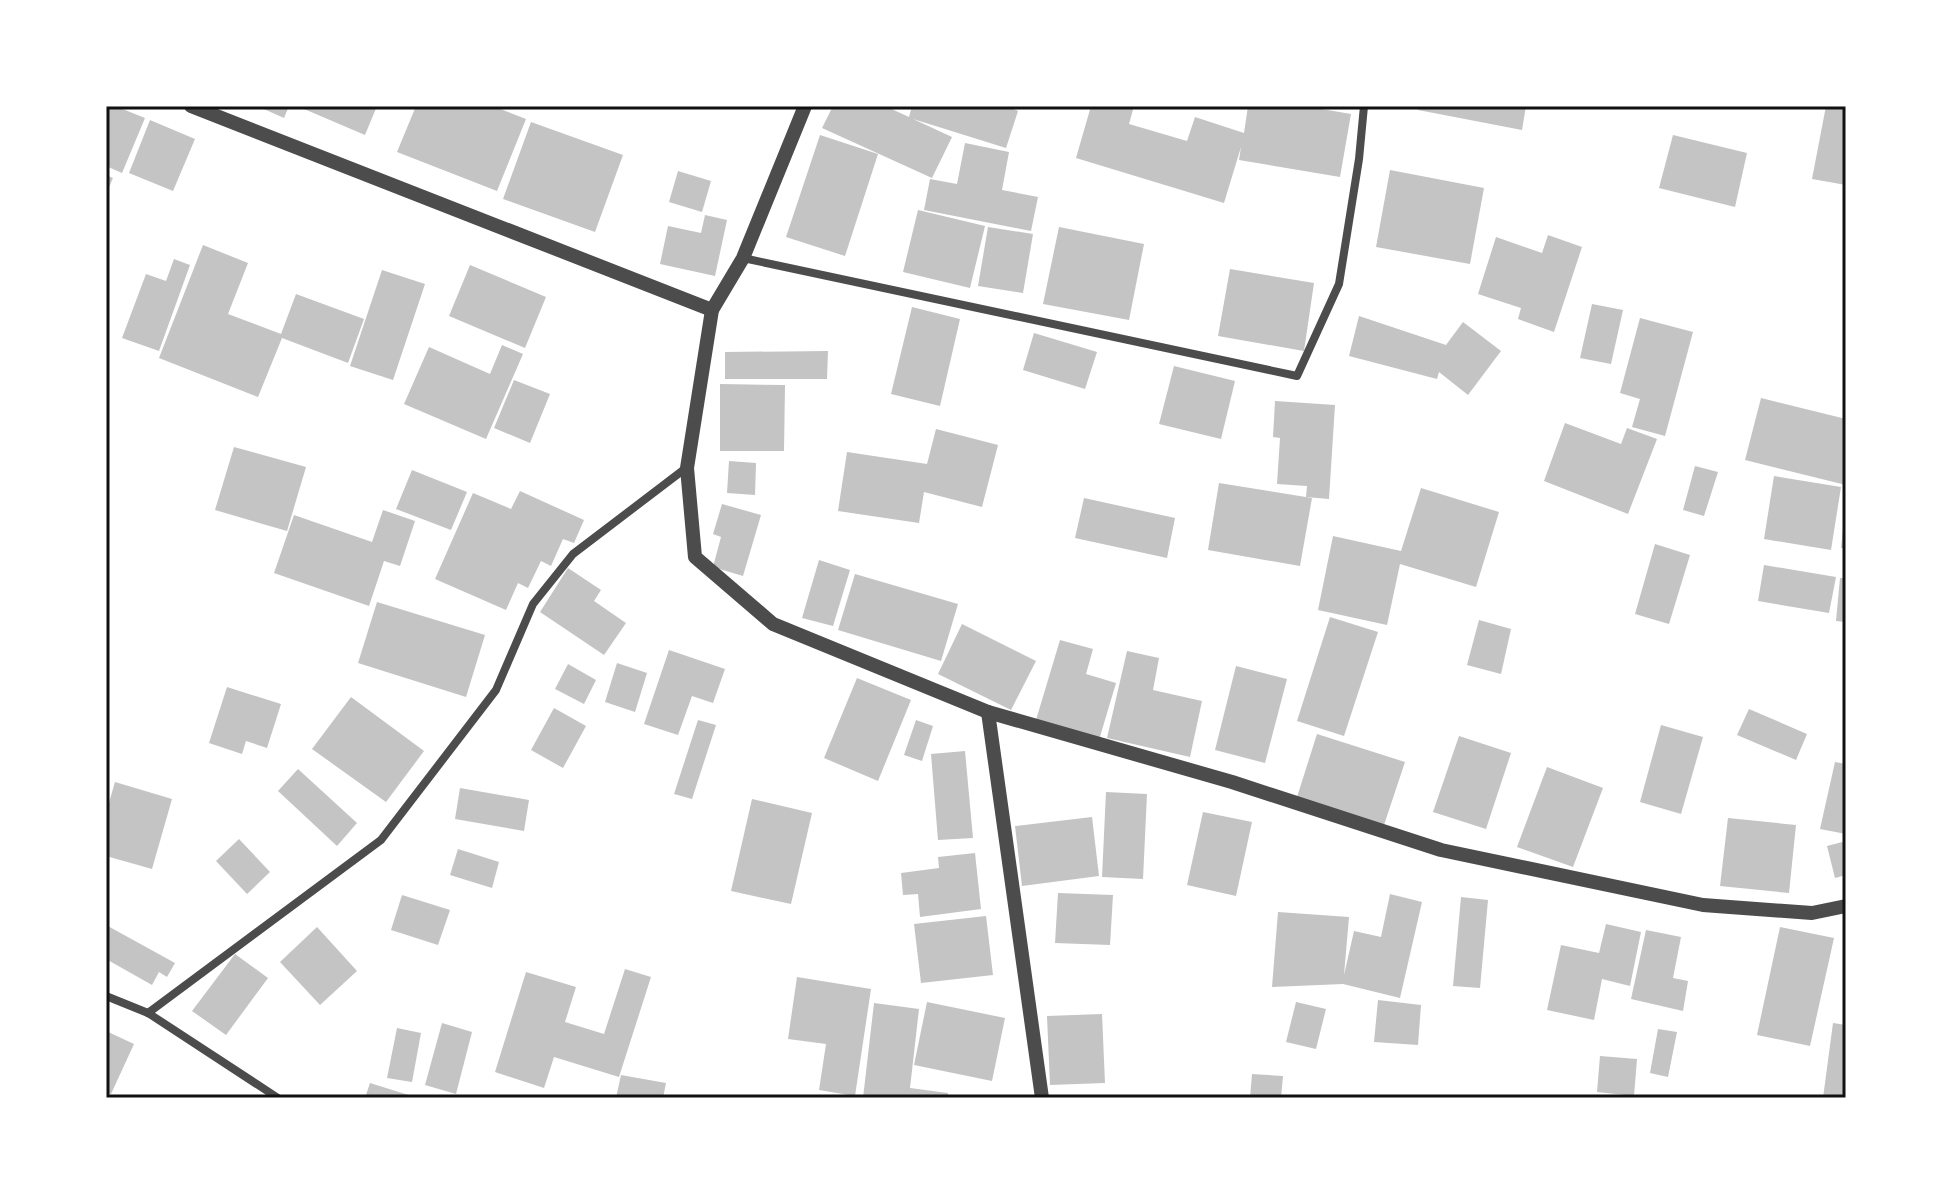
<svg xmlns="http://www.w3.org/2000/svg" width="1952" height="1204" viewBox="0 0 1952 1204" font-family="'Nunito Sans',sans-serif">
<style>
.building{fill:#c4c4c4}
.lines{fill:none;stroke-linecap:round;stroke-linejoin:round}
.minor{stroke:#4c4c4c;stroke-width:8}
.tertiary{stroke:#4c4c4c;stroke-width:14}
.neatline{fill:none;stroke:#111;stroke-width:3}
</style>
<rect width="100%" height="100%" fill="#fff"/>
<g class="building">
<path d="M106 106H115L145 118 122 173 106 166Z"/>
<path d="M257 106H289L284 118Z"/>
<path d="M297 106H377L365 135Z"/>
<path d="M416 106H493L526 119 497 191 397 152Z"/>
<path d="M833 106H885L909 117 912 106H1007L1018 111 1006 148 913 119 952 137 932 178 822 128Z"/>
<path d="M1091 106H1134L1129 124 1187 141 1195 117 1244 133 1248 106H1304L1351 114 1340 177 1239 160 1241 147 1224 203 1076 158Z"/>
<path d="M1419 106H1526L1522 130 1418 110Z"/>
<path d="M1826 106H1846V185L1812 179Z"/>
<path d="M150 120 195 139 173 191 129 173Z"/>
<path d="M531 122 623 155 595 232 503 199Z"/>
<path d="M820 135 878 154 845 256 786 237Z"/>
<path d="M1673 135 1747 153 1735 207 1659 188Z"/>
<path d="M965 143 1009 152 1002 190 1038 197 1031 231 924 210 930 179 957 184Z"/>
<path d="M1390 170 1484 188 1470 264 1376 247Z"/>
<path d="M678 171 711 181 702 212 669 202Z"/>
<path d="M106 175 113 178 106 194Z"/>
<path d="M918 210 985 226 970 288 903 272Z"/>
<path d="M705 215 727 220 715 276 660 264 668 226 701 233Z"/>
<path d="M988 227 1033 234 1023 293 978 286Z"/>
<path d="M1059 227 1144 244 1129 320 1043 304Z"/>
<path d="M1548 235 1582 247 1554 332 1518 319 1521 308 1478 294 1496 237 1542 253Z"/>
<path d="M203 245 248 263 228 314 281 334 296 294 364 319 348 363 282 338 258 397 159 358Z"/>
<path d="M174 259 190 265 159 351 122 338 146 274 166 281Z"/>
<path d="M470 265 546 297 525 348 449 316Z"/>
<path d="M1230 269 1314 283 1304 351 1218 336Z"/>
<path d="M382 270 425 284 393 380 350 366Z"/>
<path d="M1592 304 1623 310 1611 364 1580 358Z"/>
<path d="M912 307 960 319 940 406 891 394Z"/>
<path d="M1359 316 1446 345 1463 322 1501 351 1468 395 1439 372 1437 379 1349 356Z"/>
<path d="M1640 318 1693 332 1665 436 1632 427 1640 399 1620 393Z"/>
<path d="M1034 333 1097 352 1085 389 1023 370Z"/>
<path d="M502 345 523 354 486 439 404 404 429 347 490 374Z"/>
<path d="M828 351 827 379H725V352Z"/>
<path d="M1174 366 1235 381 1221 439 1159 424Z"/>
<path d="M514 380 550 394 530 443 494 428Z"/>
<path d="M720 384 785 385 784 451H720Z"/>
<path d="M1761 398 1846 419V485L1745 460Z"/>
<path d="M1275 401 1335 405 1329 499 1306 497 1307 486 1277 484 1280 438 1273 437Z"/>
<path d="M1565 423 1621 444 1627 428 1657 439 1628 514 1544 481Z"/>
<path d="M936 429 998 445 982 507 924 492 919 523 838 511 847 452 927 464Z"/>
<path d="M234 447 306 467 287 531 215 510Z"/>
<path d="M729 461 756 463 755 495 727 493Z"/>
<path d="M1695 466 1718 472 1704 516 1683 510Z"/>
<path d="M412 470 467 492 451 530 396 509Z"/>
<path d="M1774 476 1841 487 1831 550 1764 539Z"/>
<path d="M1219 483 1312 498 1300 566 1208 550Z"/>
<path d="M1421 488 1499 512 1476 587 1400 564 1387 625 1318 610 1333 536 1401 551Z"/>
<path d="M520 491 584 520 574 543 563 539 551 566 541 561 528 588 518 583 506 610 435 579 473 493 511 509Z"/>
<path d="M1084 498 1175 518 1167 558 1075 538Z"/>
<path d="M722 504 761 515 743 576 713 567 721 537 713 534Z"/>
<path d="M383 510 415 521 400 566 384 561 369 606 274 573 294 515 372 542Z"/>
<path d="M1844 519H1846V549L1841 548Z"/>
<path d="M1655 544 1690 555 1669 624 1635 614Z"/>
<path d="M819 560 850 570 833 626 802 618Z"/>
<path d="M1764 565 1836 577 1829 613 1758 601Z"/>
<path d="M568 568 601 590 594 601 626 623 604 655 540 612Z"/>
<path d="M855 574 958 604 941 661 838 630Z"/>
<path d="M1840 578H1846V622L1836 621Z"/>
<path d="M377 602 485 635 466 697 358 663Z"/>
<path d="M1330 617 1378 632 1344 736 1297 721Z"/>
<path d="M1479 620 1511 629 1501 674 1467 665Z"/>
<path d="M962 624 1036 661 1011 710 938 674Z"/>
<path d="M1060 640 1093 649 1086 674 1116 683 1099 740 1036 720Z"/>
<path d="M669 650 725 669 713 703 692 696 678 735 644 724Z"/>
<path d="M1127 651 1159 658 1153 690 1202 701 1190 757 1107 738Z"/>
<path d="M617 663 647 673 635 712 605 702Z"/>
<path d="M568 664 596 680 584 704 555 689Z"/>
<path d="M1236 666 1287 679 1265 763 1215 750Z"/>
<path d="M857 678 911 700 878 781 824 758Z"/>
<path d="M227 687 281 704 267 748 246 741 242 754 209 743Z"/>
<path d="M351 697 424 751 386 802 312 749Z"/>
<path d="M554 708 586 726 563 768 531 750Z"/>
<path d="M1749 709 1807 734 1796 760 1737 735Z"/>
<path d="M698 720 716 725 692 799 674 794Z"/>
<path d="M916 720 933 726 922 761 904 755Z"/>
<path d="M1661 725 1703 737 1681 814 1640 802Z"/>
<path d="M1317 734 1405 762 1384 825 1297 797Z"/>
<path d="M1459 736 1511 753 1486 829 1433 812Z"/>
<path d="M965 751 973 838 938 840 931 754Z"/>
<path d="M1835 762 1846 764V834L1820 829Z"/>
<path d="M1547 767 1603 788 1573 867 1517 847Z"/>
<path d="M298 769 357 823 337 846 278 791Z"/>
<path d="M115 782 172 799 152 869 106 856V813Z"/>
<path d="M460 788 529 800 524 831 455 819Z"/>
<path d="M1106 792 1147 794 1143 879 1102 877Z"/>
<path d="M752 799 812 813 791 904 731 891Z"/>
<path d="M1203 812 1252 822 1236 896 1187 885Z"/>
<path d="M1092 817 1099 876 1022 886 1015 826Z"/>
<path d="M1728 818 1796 825 1789 893 1720 886Z"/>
<path d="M239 839 270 872 247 894 216 861Z"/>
<path d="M1846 841V875L1835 878 1827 846Z"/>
<path d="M458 849 499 862 492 888 450 875Z"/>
<path d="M975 853 981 909 920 917 918 894 903 895 901 873 939 868 938 857Z"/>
<path d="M1058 893 1113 895 1110 945 1055 943Z"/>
<path d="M1390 894 1422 902 1400 998 1343 984 1272 987 1278 912 1349 917 1344 975 1354 931 1381 937Z"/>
<path d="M402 895 450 910 438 945 391 930Z"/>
<path d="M1461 897 1488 900 1480 988 1453 986Z"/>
<path d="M986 916 993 975 921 983 914 924Z"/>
<path d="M1606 924 1641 932 1630 986 1602 979 1594 1020 1547 1010 1561 945 1599 953Z"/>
<path d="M106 925 175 963 167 977 159 972 152 985 106 959Z"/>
<path d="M317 927 357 971 320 1005 280 962Z"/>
<path d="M1780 927 1834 938 1810 1046 1757 1035Z"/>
<path d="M1646 930 1681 937 1673 978 1688 981 1683 1011 1631 999Z"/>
<path d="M235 954 268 978 226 1035 192 1011Z"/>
<path d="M625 969 651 977 619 1077 554 1057 544 1088 495 1072 526 972 576 987 565 1022 604 1034Z"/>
<path d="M797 977 871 989 855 1096 819 1090 826 1044 788 1039Z"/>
<path d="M1378 1000 1421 1005 1418 1045 1374 1042Z"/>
<path d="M927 1002 1005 1018 992 1081 914 1065Z"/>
<path d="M1296 1002 1326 1009 1316 1049 1286 1042Z"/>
<path d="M874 1003 919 1009 910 1088 948 1093V1098H863Z"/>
<path d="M1102 1014 1105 1083 1050 1085 1047 1016Z"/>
<path d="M442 1023 472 1032 456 1094 425 1085Z"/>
<path d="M1833 1023 1846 1025V1098H1823Z"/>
<path d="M397 1028 421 1033 412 1082 387 1078Z"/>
<path d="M1658 1029 1677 1032 1668 1077 1650 1073Z"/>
<path d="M106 1031 134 1044 111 1094 106 1092Z"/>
<path d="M1600 1056 1637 1059 1634 1096 1597 1092Z"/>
<path d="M1252 1074 1283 1076 1281 1098H1250Z"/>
<path d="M621 1075 666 1083 663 1098H616Z"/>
<path d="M370 1083 415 1097V1098H365Z"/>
</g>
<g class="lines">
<g class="minor">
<path d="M743 258 1297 376 1339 284 1359 159 1364 106"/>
<path d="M106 996 148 1013 278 1098"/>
<path d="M148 1013 381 840 496 690 533 604 573 554 686 468"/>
</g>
<g class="tertiary">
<path d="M191 106 712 310"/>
<path d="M805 106 743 258 712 310 687 468 695 557 773 624 988 712 1232 782 1441 850 1703 905 1812 913 1846 906"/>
<path d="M988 712 1042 1098"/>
</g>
</g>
<rect width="1952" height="1204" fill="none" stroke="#ffffff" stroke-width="216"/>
<rect x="108" y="108" width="1736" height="988" class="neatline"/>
</svg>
